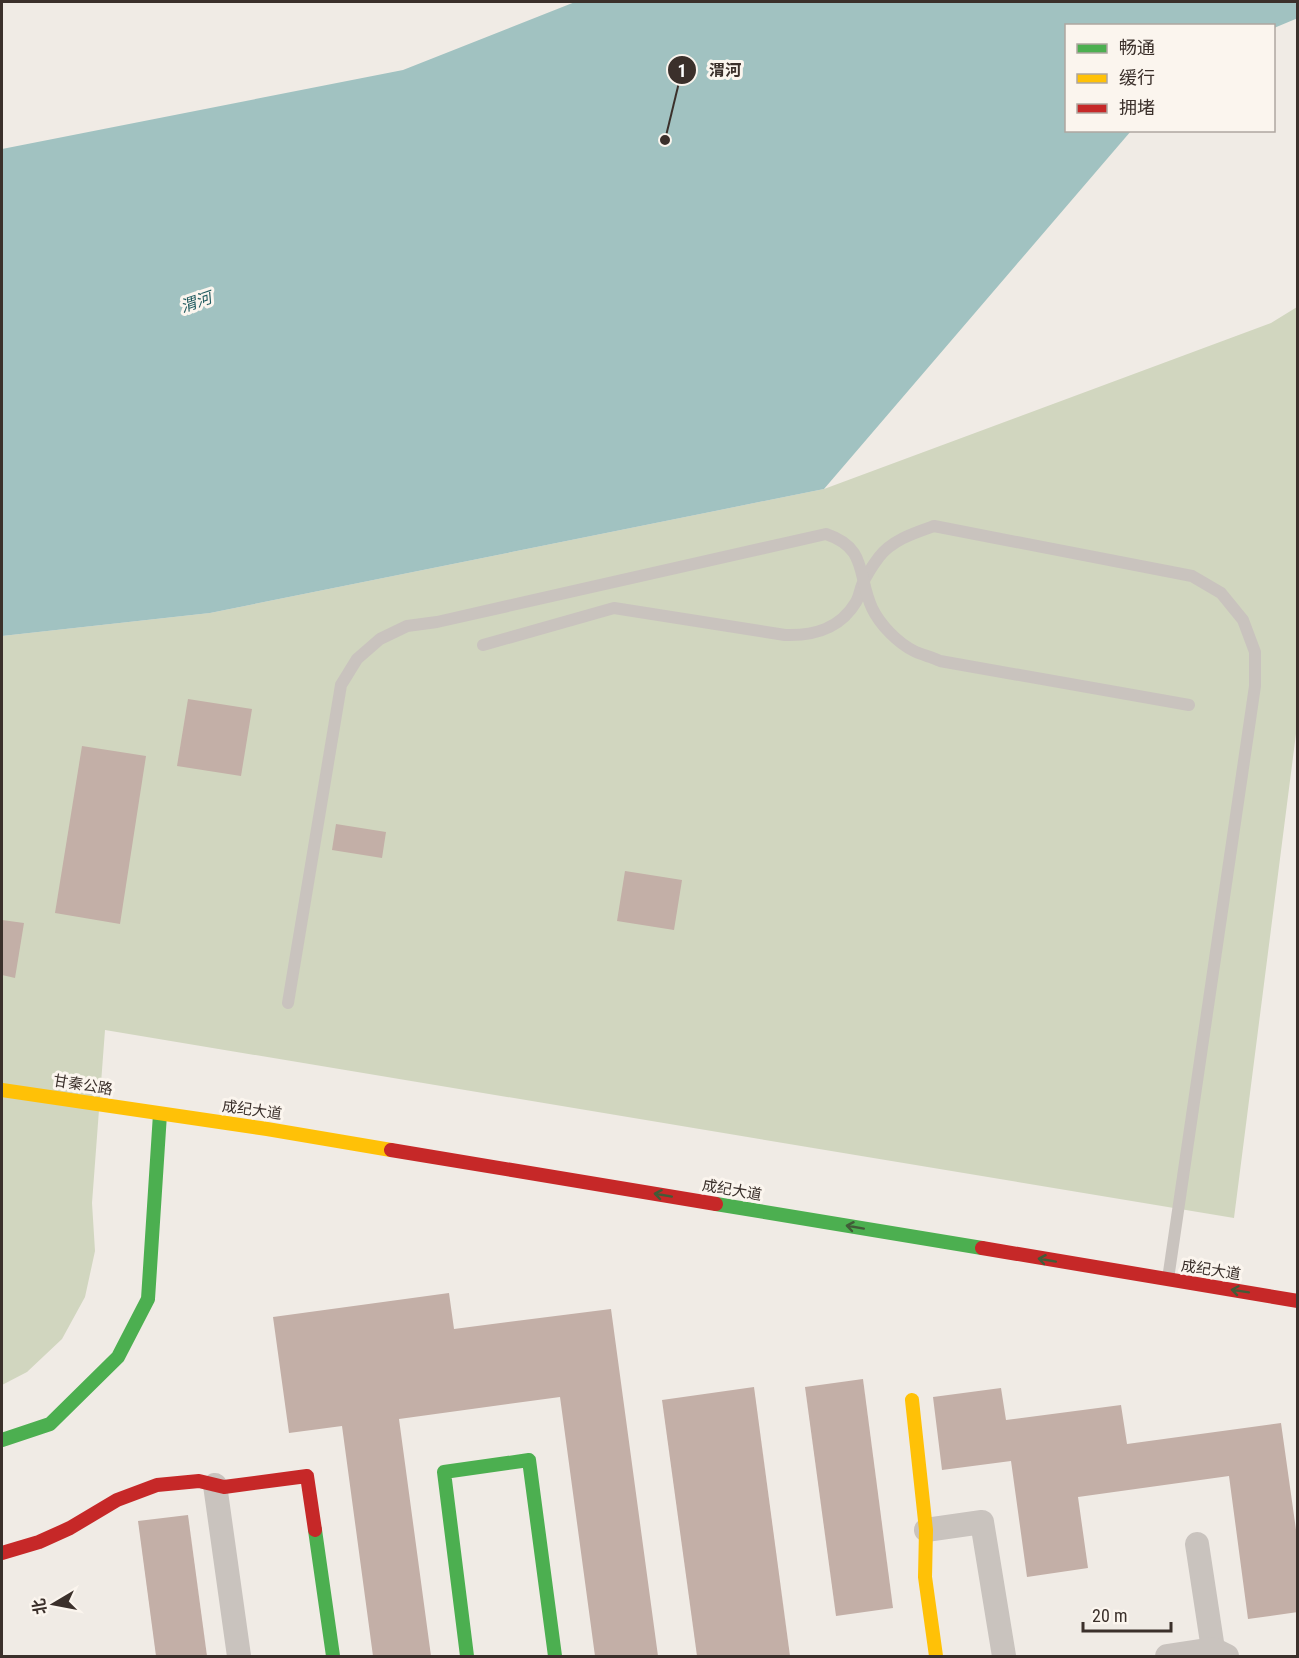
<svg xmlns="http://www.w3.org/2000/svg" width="1299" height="1658" viewBox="0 0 1299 1658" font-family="'Roboto Condensed','Noto Sans SC',sans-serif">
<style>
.park{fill:#d1d6bf}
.water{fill:#a1c2c1}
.building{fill:#c3afa7}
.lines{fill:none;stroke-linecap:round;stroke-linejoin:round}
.lane{stroke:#c9c3be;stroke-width:12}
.street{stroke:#c9c3be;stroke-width:24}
.fast{stroke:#4caf50;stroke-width:14}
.slow{stroke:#ffc107;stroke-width:14}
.jam{stroke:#c62828;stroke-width:14}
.oneway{stroke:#415c38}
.labels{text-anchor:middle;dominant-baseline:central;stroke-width:6;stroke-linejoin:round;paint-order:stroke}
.street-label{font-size:15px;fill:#3b302b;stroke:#fbf5ee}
.water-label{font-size:16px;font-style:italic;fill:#1f5a5e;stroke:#fbf5ee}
.leader{fill:none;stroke:#3b302b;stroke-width:2}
.callout-dot{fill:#3b302b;stroke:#fbf5ee;stroke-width:2}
.mark-label{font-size:18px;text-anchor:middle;font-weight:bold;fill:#fff}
.callout-label{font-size:16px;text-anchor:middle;font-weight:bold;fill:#3b302b;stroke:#fbf5ee;stroke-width:6;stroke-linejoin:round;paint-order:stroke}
</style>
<rect width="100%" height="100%" fill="#f0ebe5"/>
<path class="park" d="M1297 307V726L1234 1218 105 1030 92 1203 95 1251 85 1297 62 1339 27 1372 2 1385V636L210 613 824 489 1271 323Z"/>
<path class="water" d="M575 2H1297L1298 18 1274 28V26H1066V130L1131 131 824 489 210 613 2 636V149L403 70Z"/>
<g class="building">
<path d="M188 699 252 709 241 776 177 766Z"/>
<path d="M82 746 146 756 120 924 55 913Z"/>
<path d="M336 824 386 832 382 858 332 850Z"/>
<path d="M625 871 682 880 674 930 617 921Z"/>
<path d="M2 920 24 923 15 978 2 975Z"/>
<path d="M449 1293 454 1329 611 1309 658 1656H595L560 1397 399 1419 431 1656H373L342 1426 289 1433 273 1317Z"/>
<path d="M863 1379 893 1608 836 1616 805 1387Z"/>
<path d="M754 1387 790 1656H697L662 1400Z"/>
<path d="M1001 1388 1006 1420 1121 1405 1127 1444 1281 1423 1298 1544V1612L1248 1619 1229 1476 1078 1497 1088 1568 1027 1577 1011 1461 942 1470 933 1397Z"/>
<path d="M188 1515 207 1656H156L138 1521Z"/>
</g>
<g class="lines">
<g class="lane">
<path d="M483 645 614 608 785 635C814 636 840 629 856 602 859 597 860 590 862 585 866 576 873 565 879 557 892 540 914 533 934 526L1192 576 1221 593 1243 620 1255 652V686L1168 1279"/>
<path d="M288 1003 341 685 357 659 380 639 407 626 437 622 826 534C868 548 857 575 872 608 880 625 898 643 914 651 922 655 932 657 940 661L1189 705"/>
</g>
<g class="street">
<path d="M215 1485 239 1656"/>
<path d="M926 1530 982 1522 1004 1656"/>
<path d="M1197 1544 1213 1649"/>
<path d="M1167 1656 1213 1649 1227 1656"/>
</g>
<g class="fast">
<path d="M716 1204 982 1248"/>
<path d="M2 1440 50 1424 118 1357 148 1299 160 1114"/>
<path d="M315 1530 333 1656"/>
<path d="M467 1656 444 1472 529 1460 555 1656"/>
</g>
<g class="slow">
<path d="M2 1090 267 1129 391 1150"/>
<path d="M912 1400 926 1530 925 1577 936 1656"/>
</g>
<g class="jam">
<path d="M391 1150 716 1204"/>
<path d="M982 1248 1298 1301"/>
<path d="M2 1553 39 1542 70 1528 117 1500 157 1485 199 1481 224 1487 307 1476 315 1530"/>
</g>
</g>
<defs><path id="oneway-shaft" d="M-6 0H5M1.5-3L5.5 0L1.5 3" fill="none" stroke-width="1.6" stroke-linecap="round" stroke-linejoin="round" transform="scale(1.5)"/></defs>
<g class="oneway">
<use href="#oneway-shaft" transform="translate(663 1195) rotate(-170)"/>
<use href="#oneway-shaft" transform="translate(855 1227) rotate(-170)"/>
<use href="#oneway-shaft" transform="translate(1047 1260) rotate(-170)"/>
<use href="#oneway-shaft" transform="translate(1240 1291) rotate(-171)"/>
</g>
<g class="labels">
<g class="street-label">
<text transform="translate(83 1085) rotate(9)">甘秦公路</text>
<text transform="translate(252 1110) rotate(8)">成纪大道</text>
<text transform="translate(732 1190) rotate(10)">成纪大道</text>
<text transform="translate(1211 1270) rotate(9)">成纪大道</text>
</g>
<g class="water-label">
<text transform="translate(196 302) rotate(-19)">渭河</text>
</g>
</g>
<path class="leader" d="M665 140L682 70"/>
<g class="callout-dot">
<circle cx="665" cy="140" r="6"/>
<circle cx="682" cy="70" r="15"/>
</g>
<g class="mark-label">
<text x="682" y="77">1</text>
</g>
<g class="callout-label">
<text x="725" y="76">渭河</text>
</g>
<rect width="1299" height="1658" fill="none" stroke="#3b302b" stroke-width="6"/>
<rect x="1065" y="24" width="210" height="108" fill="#fbf5ee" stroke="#aea6a0" stroke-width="1.5"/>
<rect x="1077" y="44" width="30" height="9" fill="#4caf50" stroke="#aea6a0" stroke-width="1.5"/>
<text x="1119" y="54" font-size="18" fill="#3b302b">畅通</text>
<rect x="1077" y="74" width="30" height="9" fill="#ffc107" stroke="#aea6a0" stroke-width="1.5"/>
<text x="1119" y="84" font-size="18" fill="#3b302b">缓行</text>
<rect x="1077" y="104" width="30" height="9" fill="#c62828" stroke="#aea6a0" stroke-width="1.5"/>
<text x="1119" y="114" font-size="18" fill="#3b302b">拥堵</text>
<g transform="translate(54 1604) rotate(260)" stroke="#fbf5ee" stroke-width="4.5" paint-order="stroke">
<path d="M0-4.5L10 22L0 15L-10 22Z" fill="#3b302b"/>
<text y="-9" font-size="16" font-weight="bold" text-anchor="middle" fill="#3b302b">北</text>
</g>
<path d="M1083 1622v9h88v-9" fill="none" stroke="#3b302b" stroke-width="3"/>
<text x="1092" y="1622" font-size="18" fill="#3b302b" stroke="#fbf5ee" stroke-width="4.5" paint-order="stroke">20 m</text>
</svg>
